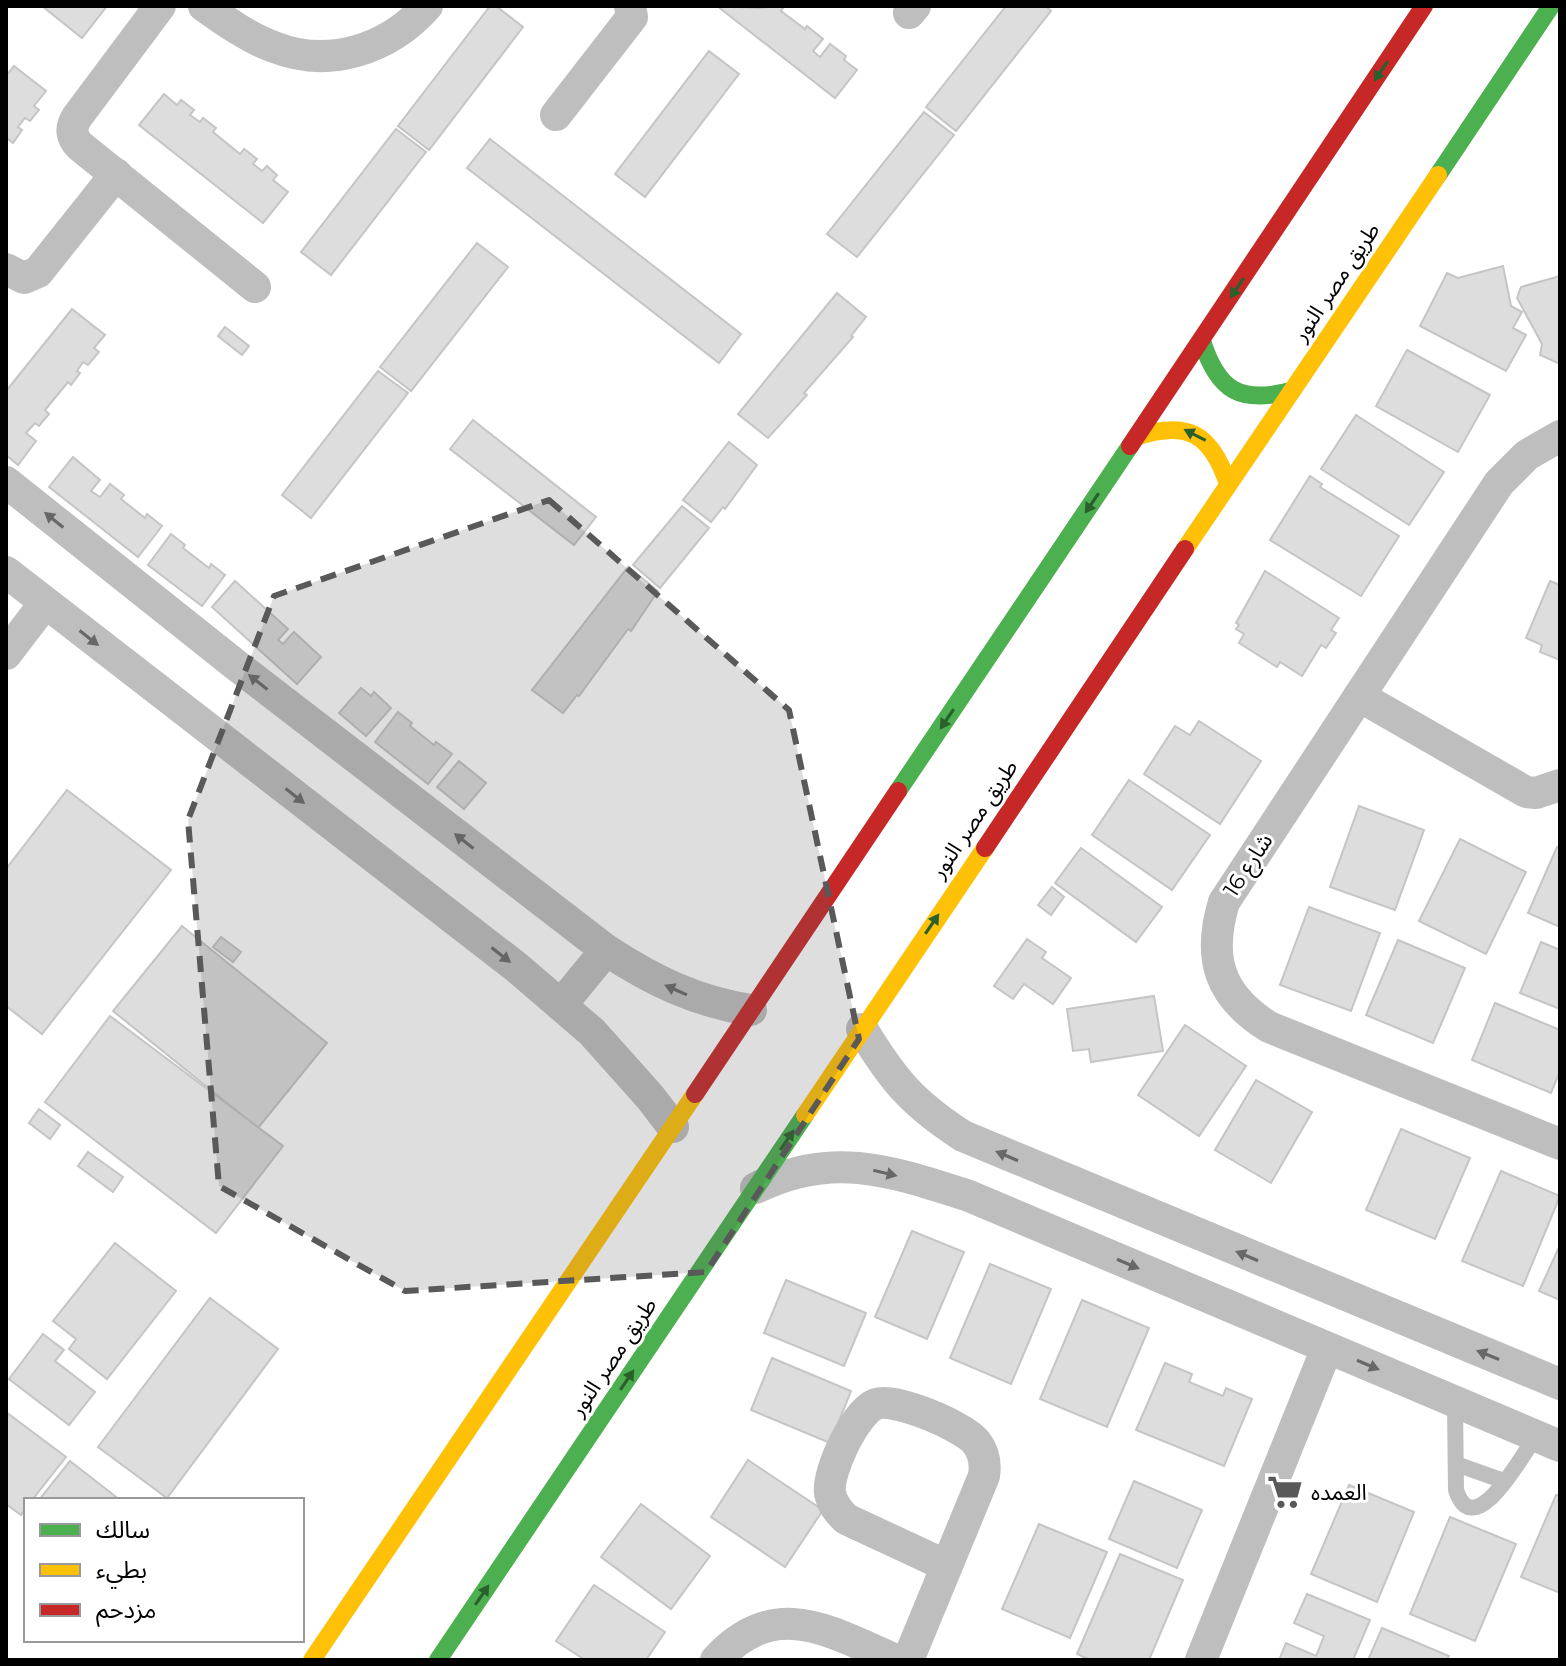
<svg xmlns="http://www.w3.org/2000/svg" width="1566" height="1666" viewBox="0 0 1566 1666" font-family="Montserrat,'Noto Sans Arabic',sans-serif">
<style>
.building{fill:#ddd;stroke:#c5c5c5;stroke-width:2}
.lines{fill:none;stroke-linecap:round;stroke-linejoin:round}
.lane{stroke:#bebebe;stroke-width:16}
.street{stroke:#bebebe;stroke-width:32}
.fast{stroke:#4caf50;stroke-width:18}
.slow{stroke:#ffc107;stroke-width:18}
.jam{stroke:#c62828;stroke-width:18}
.oneway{fill:#2a602c}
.oneway2{fill:#686868}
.marked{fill:#595959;fill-opacity:0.2;stroke:#595959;stroke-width:6;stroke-dasharray:16 10;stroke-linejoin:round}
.labels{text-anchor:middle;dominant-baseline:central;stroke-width:6;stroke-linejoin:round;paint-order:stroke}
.street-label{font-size:22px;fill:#000;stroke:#fff}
.poi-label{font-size:22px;fill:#000;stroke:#fff;text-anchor:start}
</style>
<rect width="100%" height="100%" fill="#fff"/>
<g class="building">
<path d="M42 6H107L82 38Z"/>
<path d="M490 6H496L523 27 429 150 398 126Z"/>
<path d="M717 6 759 8 780 6 783 8 781 11 805 29 807 26 823 39 813 51 820 57 830 44 846 56 844 60 857 70 835 98Z"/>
<path d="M1006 6H1045L1051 11 956 131 926 107Z"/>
<path d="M709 51 739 74 645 197 615 174Z"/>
<path d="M14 66 46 91 34 106 39 110 30 121 25 118 18 127 22 130 13 143 8 139 6 142V76Z"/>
<path d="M164 94 177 105 181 100 194 110 190 115 200 122 203 118 216 128 213 132 240 154 244 149 257 159 253 164 262 171 267 166 277 175 273 180 288 192 263 223 139 125Z"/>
<path d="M924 112 954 135 857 257 827 234Z"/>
<path d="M396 129 426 152 331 275 301 252Z"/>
<path d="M490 139 741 334 719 363 467 168Z"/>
<path d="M477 243 508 267 411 391 380 367Z"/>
<path d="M1503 266 1511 306 1522 312 1513 328 1526 335 1506 371 1420 326 1447 273 1458 278Z"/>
<path d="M1560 276V364L1540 355 1542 344 1517 298 1521 287Z"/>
<path d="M837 293 866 317 851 336 853 337 804 393 807 395 768 438 738 414Z"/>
<path d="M72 309 105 335 94 348 99 352 88 365 83 362 77 371 80 373 71 385 68 382 45 410 49 414 39 426 35 423 26 433 36 441 18 465 6 455V391Z"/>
<path d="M225 327 249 346 242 355 218 336Z"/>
<path d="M1407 350 1490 395 1458 452 1376 406Z"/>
<path d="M378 371 408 393 311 518 282 495Z"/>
<path d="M1356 415 1444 472 1409 525 1321 469Z"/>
<path d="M473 420 596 517 574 545 450 449Z"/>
<path d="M729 442 757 465 725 509 723 507 711 522 683 500Z"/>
<path d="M73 457 100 480 91 491 100 497 110 484 124 495 121 499 145 518 147 514 162 526 138 557 49 487Z"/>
<path d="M1310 476 1322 484 1320 487 1399 536 1361 596 1270 540Z"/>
<path d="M682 506 709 528 660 588 633 565Z"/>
<path d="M171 534 185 545 183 548 209 568 211 564 225 575 202 606 148 565Z"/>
<path d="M628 567 658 591 631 631 628 629 579 696 577 695 563 713 532 690Z"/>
<path d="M1265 571 1339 618 1331 630 1336 633 1326 648 1321 645 1302 676 1280 662 1277 667 1239 643 1244 634 1236 629 1239 625 1236 623Z"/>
<path d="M235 581 288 629 278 640 283 644 294 632 321 657 297 684 212 607Z"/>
<path d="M1550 581 1560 585V660L1540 652 1542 645 1526 638Z"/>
<path d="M361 688 371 696 374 692 391 708 366 736 339 713Z"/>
<path d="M398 712 412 723 410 726 434 745 436 742 452 754 428 784 375 742Z"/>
<path d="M1199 721 1261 761 1220 824 1144 774 1175 726 1190 735Z"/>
<path d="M459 761 486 783 464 809 437 787Z"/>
<path d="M1129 780 1210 835 1172 890 1092 835Z"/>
<path d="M67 790 171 870 42 1034 6 1006V869Z"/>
<path d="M1359 806 1424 830 1395 910 1330 887Z"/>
<path d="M1460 839 1526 872 1486 954 1419 921Z"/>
<path d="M1557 847 1560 848V927L1528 913Z"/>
<path d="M1081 848 1162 907 1136 942 1055 883Z"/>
<path d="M1052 887 1064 897 1051 915 1038 905Z"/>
<path d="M1309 907 1380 933 1351 1011 1280 985Z"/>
<path d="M182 926 327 1043 258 1128 113 1011Z"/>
<path d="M221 937 241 952 233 962 213 947Z"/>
<path d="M1027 939 1046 952 1042 958 1071 978 1053 1004 1024 984 1013 999 994 986Z"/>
<path d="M1398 940 1465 968 1433 1043 1366 1015Z"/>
<path d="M1541 942 1560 950V1009L1520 993Z"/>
<path d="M1154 996 1163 1051 1091 1062 1089 1049 1073 1051 1067 1009Z"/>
<path d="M1495 1003 1560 1030V1071L1551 1093 1472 1060Z"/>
<path d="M110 1016 283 1146 216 1233 45 1102Z"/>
<path d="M1185 1025 1246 1066 1199 1136 1138 1095Z"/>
<path d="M1256 1080 1312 1112 1271 1183 1215 1150Z"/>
<path d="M39 1109 60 1125 50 1139 29 1123Z"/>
<path d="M1401 1129 1470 1158 1435 1239 1366 1210Z"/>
<path d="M88 1152 123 1177 113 1192 78 1166Z"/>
<path d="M1501 1171 1560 1196 1523 1286 1462 1261Z"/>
<path d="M912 1231 964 1252 927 1339 875 1317Z"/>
<path d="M115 1243 176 1291 107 1379 69 1349 76 1339 53 1321Z"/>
<path d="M1560 1245V1300L1539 1291Z"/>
<path d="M990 1264 1051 1289 1011 1384 950 1358Z"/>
<path d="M786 1280 866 1313 844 1366 764 1333Z"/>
<path d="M210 1298 278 1349 167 1498 98 1447Z"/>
<path d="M1082 1300 1149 1328 1107 1427 1040 1399Z"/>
<path d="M43 1334 64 1350 55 1361 95 1392 69 1425 9 1379Z"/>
<path d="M772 1358 851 1391 830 1443 751 1410Z"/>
<path d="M1165 1363 1192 1374 1189 1382 1223 1396 1226 1388 1252 1399 1224 1466 1136 1430Z"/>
<path d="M6 1412 66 1457 32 1500H26V1508L21 1515 6 1504Z"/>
<path d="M748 1460 823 1510 785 1567 711 1517Z"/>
<path d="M70 1461 120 1500H39Z"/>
<path d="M1134 1481 1202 1510 1177 1568 1109 1539Z"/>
<path d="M1349 1485 1414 1512 1377 1602 1311 1574Z"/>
<path d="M1556 1495 1560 1496V1593L1521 1577Z"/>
<path d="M641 1504 710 1556 671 1609 601 1557Z"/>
<path d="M1450 1517 1516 1544 1475 1641 1410 1614Z"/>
<path d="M1039 1524 1107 1552 1070 1638 1002 1609Z"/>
<path d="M1120 1554 1183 1580 1149 1660H1090L1077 1654Z"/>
<path d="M594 1585 665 1632 646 1660H585L556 1641Z"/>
<path d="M1307 1594 1370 1620 1353 1660H1279L1286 1643 1316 1656 1324 1636 1294 1623Z"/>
<path d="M1382 1628 1449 1656 1447 1660H1368Z"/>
</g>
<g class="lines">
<g class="lane">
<path d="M1455 1403 1456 1490C1474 1546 1524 1452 1536 1436"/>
<path d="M1456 1464 1504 1481"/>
</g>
<g class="street">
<path d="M160 6 77 117C70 128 71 137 80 146L255 287"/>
<path d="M204 6C225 21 249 38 274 47 329 69 389 49 427 6"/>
<path d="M909 13 915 6"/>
<path d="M556 115 632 17 630 6"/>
<path d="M6 269 24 278 38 272 116 174"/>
<path d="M1560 436 1527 455 1499 483 1224 902C1207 958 1219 996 1269 1027L1560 1144"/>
<path d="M6 482 236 665 606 950C652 980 696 1002 751 1010"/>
<path d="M6 572 515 966 592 1032 650 1097 673 1127"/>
<path d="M6 654 45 603"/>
<path d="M1359 696 1526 792 1536 793 1560 785"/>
<path d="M561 1005 606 950"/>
<path d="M862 1029C893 1080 912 1103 963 1136L1560 1384"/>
<path d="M756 1188C833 1150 891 1171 969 1196L1560 1446"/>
<path d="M716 1660C776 1595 830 1632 896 1660"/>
<path d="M908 1660 984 1476C986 1463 984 1452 976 1442 963 1426 895 1397 876 1404 855 1412 827 1472 830 1493 832 1504 838 1511 846 1519L947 1566"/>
<path d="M1201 1660 1327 1348"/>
</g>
<g class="fast">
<path d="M1438 175 1551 6"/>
<path d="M1202 341C1218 391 1240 404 1291 391"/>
<path d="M898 791 1130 446"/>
<path d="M438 1660 805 1115"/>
</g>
<g class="slow">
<path d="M1136 437C1187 420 1211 433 1228 484"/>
<path d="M1185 549 1438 175"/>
<path d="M805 1115 985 848"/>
<path d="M312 1660 695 1094"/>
</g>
<g class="jam">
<path d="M1130 446 1424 6"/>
<path d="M985 848 1185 549"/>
<path d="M695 1094 898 791"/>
</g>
</g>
<defs><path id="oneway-solid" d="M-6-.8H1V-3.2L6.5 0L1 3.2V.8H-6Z" transform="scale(2)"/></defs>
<g class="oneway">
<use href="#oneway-solid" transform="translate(1381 71) rotate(124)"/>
<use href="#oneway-solid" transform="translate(1237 288) rotate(124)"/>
<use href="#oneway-solid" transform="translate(1195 435) rotate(-153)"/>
<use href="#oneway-solid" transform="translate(1092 503) rotate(124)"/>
<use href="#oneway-solid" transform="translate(947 719) rotate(124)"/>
<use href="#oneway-solid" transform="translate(932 924) rotate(-56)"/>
<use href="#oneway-solid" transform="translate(787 1140) rotate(-56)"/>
<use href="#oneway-solid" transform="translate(627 1380) rotate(-56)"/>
<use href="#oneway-solid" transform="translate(482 1595) rotate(-56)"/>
</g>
<g class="oneway2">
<use href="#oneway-solid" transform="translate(54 520) rotate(-141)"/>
<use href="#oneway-solid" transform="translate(89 638) rotate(38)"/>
<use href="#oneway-solid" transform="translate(258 682) rotate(-142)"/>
<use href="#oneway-solid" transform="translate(295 796) rotate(38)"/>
<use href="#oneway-solid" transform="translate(464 841) rotate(-142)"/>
<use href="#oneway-solid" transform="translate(501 955) rotate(38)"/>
<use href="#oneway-solid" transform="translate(676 990) rotate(-156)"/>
<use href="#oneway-solid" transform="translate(1007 1156) rotate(-157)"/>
<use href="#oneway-solid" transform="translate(885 1173) rotate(13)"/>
<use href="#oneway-solid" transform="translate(1247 1256) rotate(-157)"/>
<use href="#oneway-solid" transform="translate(1128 1264) rotate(23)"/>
<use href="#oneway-solid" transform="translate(1488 1355) rotate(-158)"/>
<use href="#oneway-solid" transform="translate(1368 1365) rotate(23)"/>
</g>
<path class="marked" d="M549 500 789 710 859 1039 706 1272 405 1291 219 1186 188 820 274 596Z"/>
<defs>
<g id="supermarket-bare" transform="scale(2.76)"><path d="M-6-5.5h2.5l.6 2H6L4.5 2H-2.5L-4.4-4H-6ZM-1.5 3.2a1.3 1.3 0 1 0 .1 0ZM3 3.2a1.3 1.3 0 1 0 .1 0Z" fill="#595959" stroke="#fff" stroke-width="2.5" paint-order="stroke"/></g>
</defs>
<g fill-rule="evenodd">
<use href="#supermarket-bare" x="1285" y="1492"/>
</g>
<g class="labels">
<g class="street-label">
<text transform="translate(1336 282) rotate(-56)">طريق مصر النور</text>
<text transform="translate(974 819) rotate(-56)">طريق مصر النور</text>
<text transform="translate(1248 865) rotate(-57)">شارع 16</text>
<text transform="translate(613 1357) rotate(-56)">طريق مصر النور</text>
</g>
<g class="poi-label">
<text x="1311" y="1492">العمده</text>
</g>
</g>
<rect width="1566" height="1666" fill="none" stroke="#000000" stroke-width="16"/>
<rect x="24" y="1498" width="280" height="144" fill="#ffffff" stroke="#999999" stroke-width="2"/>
<rect x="40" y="1524" width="40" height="12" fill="#4caf50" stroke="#999999" stroke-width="2"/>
<text x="96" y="1538" font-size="24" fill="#000000">سالك</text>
<rect x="40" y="1564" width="40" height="12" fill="#ffc107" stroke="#999999" stroke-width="2"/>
<text x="96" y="1578" font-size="24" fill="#000000">بطيء</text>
<rect x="40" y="1604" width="40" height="12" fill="#c62828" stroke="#999999" stroke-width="2"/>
<text x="96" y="1618" font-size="24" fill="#000000">مزدحم</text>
</svg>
